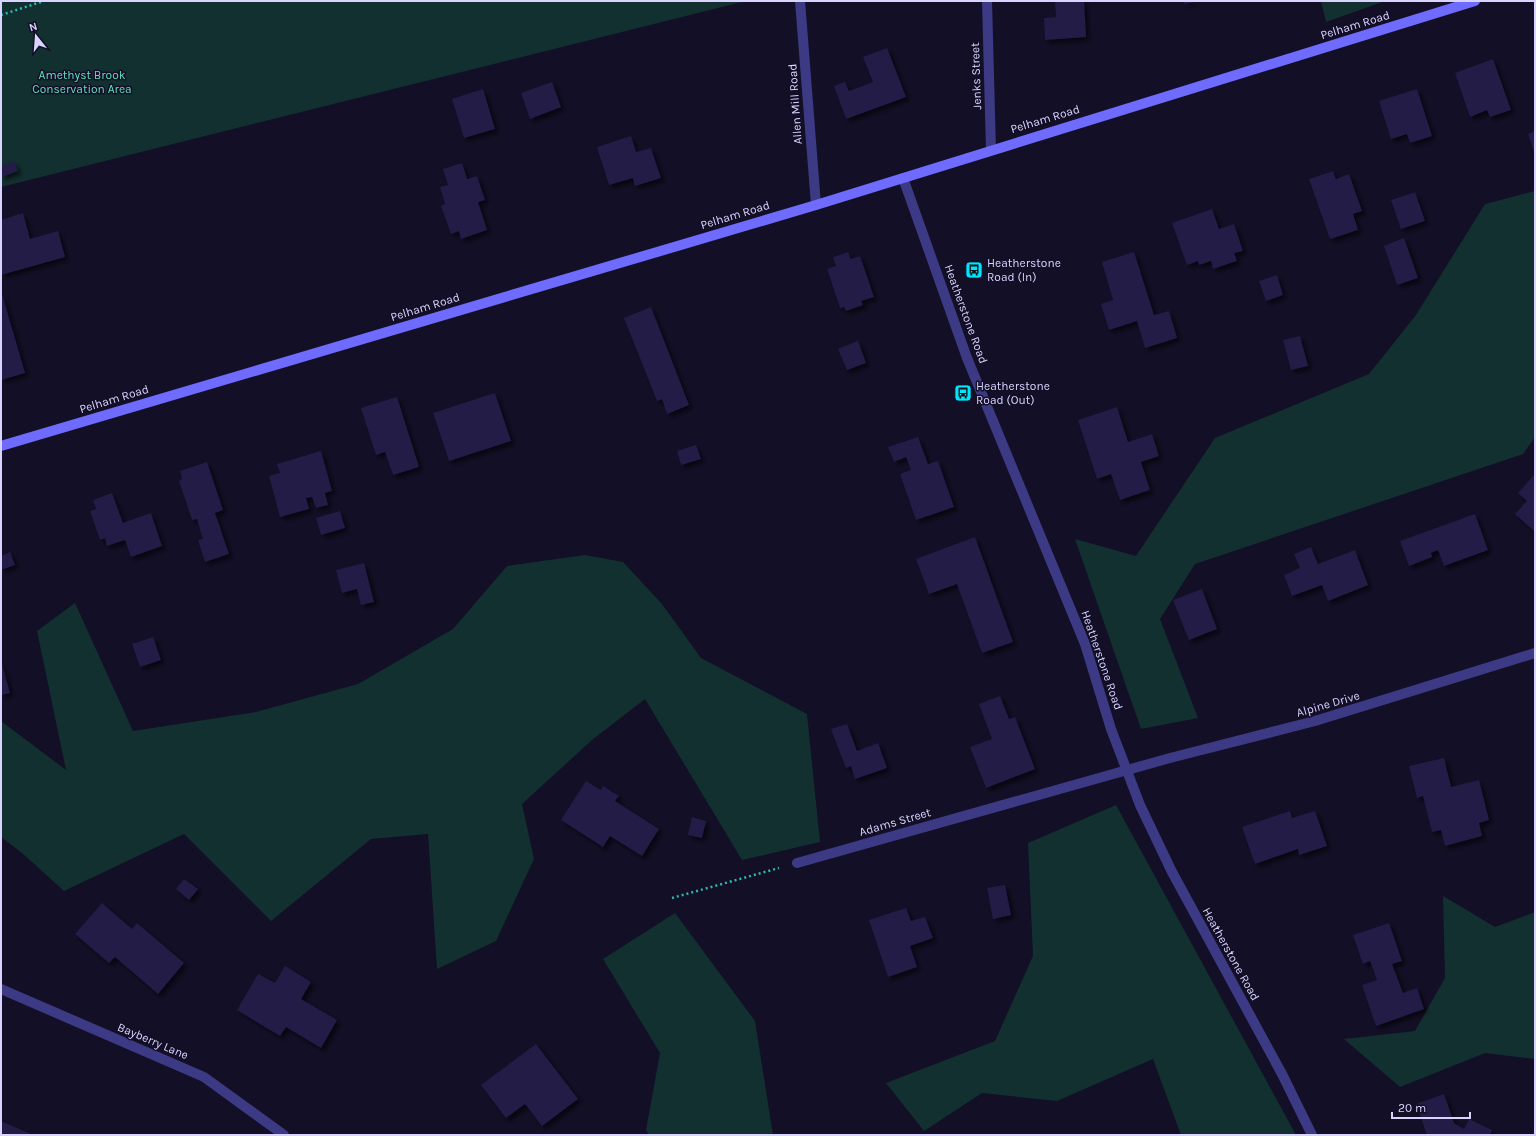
<svg xmlns="http://www.w3.org/2000/svg" width="1536" height="1136" viewBox="0 0 1536 1136" font-family="Karla,sans-serif">
<style>
.green{fill:#12302f}
.building{fill:#241b47;filter:url(#shadow)}
.lines{fill:none;stroke-linecap:round;stroke-linejoin:round}
.path{stroke:#2fb8b0;stroke-width:2.5;stroke-dasharray:2 3;stroke-linecap:butt}
.street{stroke:#3d3a85;stroke-width:10}
.secondary{stroke:#6f6bff;stroke-width:10}
.labels{text-anchor:middle;dominant-baseline:central;stroke-width:3;stroke-linejoin:round;paint-order:stroke}
.street-label{font-size:12px;fill:#d9d4ff;stroke:#130f26}
.park-label{font-size:12px;fill:#5fe0c0;stroke:#130f26}
.poi-label{font-size:12px;fill:#d9d4ff;stroke:#130f26;text-anchor:start}
</style>
<defs>
<filter id="shadow"><feDropShadow dx="3.5" dy="3.5" stdDeviation="2" flood-color="#0009"/></filter>
</defs>
<rect width="100%" height="100%" fill="#130f26"/>
<g class="green">
<path d="M1 1H746L1 187Z"/>
<path d="M1321 1H1385L1326 22Z"/>
<path d="M1535 191V437L1523 454 1195 564 1160 619 1198 718 1141 729 1075 539 1136 556 1215 438 1369 374 1416 315 1485 204Z"/>
<path d="M585 555 623 562 662 604 701 658 807 714 820 842 742 860 645 699 592 740 522 804 534 859 496 941 437 969 428 834 371 839 271 921 184 834 64 891 22 853 1 837V721L66 770 37 631 75 603 133 731 256 712 358 684 453 629 507 566Z"/>
<path d="M1116 805 1296 1135H1181L1153 1059 1057 1101 982 1093 924 1131 886 1083 995 1041 1033 956 1028 843Z"/>
<path d="M1443 896 1495 927 1535 912V1059L1485 1053 1400 1087 1344 1039 1415 1031 1445 978Z"/>
<path d="M675 913 755 1021 773 1135H649L646 1130 660 1053 603 959Z"/>
</g>
<g class="building">
<path d="M1055 1H1084L1086 37 1045 40 1044 18 1056 17Z"/>
<path d="M1184 1H1195V2L1184 4Z"/>
<path d="M887 48 906 97 846 119 834 86 845 82 849 91 873 82 863 57Z"/>
<path d="M1493 59 1511 110 1490 117 1487 110 1470 117 1455 73Z"/>
<path d="M552 82 561 107 530 119 521 93Z"/>
<path d="M483 89 495 129 464 138 452 99Z"/>
<path d="M1417 89 1432 136 1410 143 1407 134 1391 139 1379 101Z"/>
<path d="M1535 131V155L1528 134Z"/>
<path d="M631 136 636 152 651 148 661 178 635 186 633 178 609 185 597 147Z"/>
<path d="M14 161 18 171 1 177V166Z"/>
<path d="M462 163 467 179 477 176 485 200 478 202 487 230 461 239 459 231 451 234 441 206 445 204 440 187 448 185 443 169Z"/>
<path d="M1333 171 1336 179 1349 174 1362 211 1353 214 1358 230 1330 239 1309 179Z"/>
<path d="M1415 192 1425 221 1401 229 1391 200Z"/>
<path d="M1212 209 1219 229 1234 224 1243 251 1234 253 1237 261 1213 269 1211 261 1199 265 1198 261 1187 265 1172 223Z"/>
<path d="M23 213 30 239 58 231 65 257 1 275V220Z"/>
<path d="M1404 238 1418 278 1397 285 1384 246Z"/>
<path d="M848 252 851 259 860 256 874 297 861 301 863 305 846 311 844 307 840 308 827 269 836 266 833 257Z"/>
<path d="M1134 252 1154 315 1169 311 1177 338 1145 348 1137 321 1109 330 1101 304 1113 300 1102 262Z"/>
<path d="M1277 275 1283 295 1266 301 1259 281Z"/>
<path d="M2 294 25 373 1 380V295Z"/>
<path d="M651 307 689 405 667 414 662 399 657 401 624 318Z"/>
<path d="M1300 336 1308 366 1291 370 1283 340Z"/>
<path d="M858 341 866 363 847 370 838 349Z"/>
<path d="M495 393 511 441 449 461 433 413Z"/>
<path d="M397 397 419 467 393 475 385 452 376 455 361 408Z"/>
<path d="M1117 407 1128 442 1152 434 1159 456 1141 462 1150 490 1120 500 1111 474 1097 479 1078 420Z"/>
<path d="M918 437 928 464 938 461 954 507 916 520 900 474 911 470 906 457 894 462 888 447Z"/>
<path d="M696 445 701 459 681 465 677 451Z"/>
<path d="M321 451 332 491 325 493 328 505 316 508 312 497 306 498 309 509 280 517 269 476 280 473 277 464Z"/>
<path d="M207 462 223 510 215 513 229 554 205 562 198 540 203 539 197 519 192 520 179 481 182 479 180 471Z"/>
<path d="M1535 474V532L1515 514 1527 501 1518 493Z"/>
<path d="M112 493 123 523 151 513 162 546 131 557 125 540 107 546 105 538 100 540 90 511 96 509 93 500Z"/>
<path d="M340 511 345 528 321 535 316 518Z"/>
<path d="M1475 514 1488 550 1444 566 1438 550 1431 553 1432 557 1409 566 1400 541Z"/>
<path d="M975 537 1013 642 982 653 957 584 929 594 916 559Z"/>
<path d="M1311 547 1318 564 1355 550 1368 585 1328 601 1322 585 1292 596 1284 575 1300 568 1294 554Z"/>
<path d="M10 552 15 565 1 570V556Z"/>
<path d="M364 563 374 602 361 605 357 589 342 593 336 570Z"/>
<path d="M1202 589 1217 629 1189 640 1173 600Z"/>
<path d="M153 637 161 660 140 667 132 644Z"/>
<path d="M1 661 10 693 1 695Z"/>
<path d="M1000 696 1009 719 1015 717 1035 769 986 788 970 747 992 739 979 704Z"/>
<path d="M847 724 857 751 878 743 887 768 855 779 851 766 846 768 831 729Z"/>
<path d="M1444 758 1451 787 1479 780 1489 820 1479 823 1482 836 1445 846 1441 830 1432 832 1423 796 1417 798 1409 766Z"/>
<path d="M586 781 601 790 603 786 619 796 615 801 659 829 642 856 610 836 603 847 561 820Z"/>
<path d="M1290 811 1292 818 1315 811 1327 846 1299 855 1298 849 1255 864 1242 827Z"/>
<path d="M692 817 706 821 702 838 688 835Z"/>
<path d="M184 879 198 889 189 900 176 889Z"/>
<path d="M1005 885 1011 915 993 919 987 888Z"/>
<path d="M102 903 132 929 137 923 184 963 158 994 115 957 109 963 75 934Z"/>
<path d="M906 908 911 921 925 917 933 938 910 946 917 967 888 977 869 920Z"/>
<path d="M1389 923 1402 961 1392 964 1403 993 1417 988 1424 1009 1376 1026 1362 985 1377 980 1370 961 1363 964 1353 935Z"/>
<path d="M285 966 311 982 301 999 337 1020 321 1048 286 1027 280 1036 237 1010 258 974 275 983Z"/>
<path d="M536 1044 578 1099 542 1126 525 1104 506 1118 481 1085Z"/>
<path d="M1444 1094 1454 1123 1464 1129 1469 1119 1492 1130 1490 1135H1427L1416 1104Z"/>
<path d="M1 1121 33 1135H1Z"/>
</g>
<g class="lines">
<g class="path">
<path d="M1 15 44 1"/>
<path d="M672 898 779 868"/>
</g>
<g class="street">
<path d="M800 1 816 205"/>
<path d="M987 1 991 150"/>
<path d="M903 178 967 358 1085 644 1111 729 1140 805 1172 872 1282 1074 1312 1135"/>
<path d="M797 863 1170 758 1315 721 1535 653"/>
<path d="M1 989 204 1077 284 1135"/>
</g>
<path class="secondary" d="M1 446 816 205 1475 1"/>
</g>
<defs>
<g id="bus-square" transform="scale(0.9)"><rect x="-9" y="-9" width="18" height="18" rx="4" fill="#00e5ff" stroke="#130f26"/><path d="M-5-6H5V4H4V6H2V4H-2V6H-4V4H-5ZM-3.5-4V0h7V-4ZM-3.5 1.2v1.5H-2V1.2ZM2 1.2v1.5H3.5V1.2Z" fill="#111"/></g>
</defs>
<g fill-rule="evenodd">
<use href="#bus-square" x="974" y="270"/>
<use href="#bus-square" x="963" y="393"/>
</g>
<g class="labels">
<g class="street-label">
<text transform="translate(1355 25) rotate(-17)">Pelham Road</text>
<text transform="translate(976 76) rotate(-92)">Jenks Street</text>
<text transform="translate(795 104) rotate(-94)">Allen Mill Road</text>
<text transform="translate(1045 119) rotate(-17)">Pelham Road</text>
<text transform="translate(735 215) rotate(-17)">Pelham Road</text>
<text transform="translate(425 307) rotate(-17)">Pelham Road</text>
<text transform="translate(966 314) rotate(70)">Heatherstone Road</text>
<text transform="translate(114 399) rotate(-17)">Pelham Road</text>
<text transform="translate(1102 660) rotate(71)">Heatherstone Road</text>
<text transform="translate(1328 704) rotate(-16)">Alpine Drive</text>
<text transform="translate(895 822) rotate(-16)">Adams Street</text>
<text transform="translate(1231 954) rotate(61)">Heatherstone Road</text>
<text transform="translate(153 1041) rotate(23)">Bayberry Lane</text>
</g>
<g class="park-label">
<text x="82" y="75">Amethyst Brook<tspan x="82" dy="14">Conservation Area</tspan></text>
</g>
<g class="poi-label">
<text x="987" y="263">Heatherstone<tspan x="987" dy="14">Road (In)</tspan></text>
<text x="976" y="386">Heatherstone<tspan x="976" dy="14">Road (Out)</tspan></text>
</g>
</g>
<rect width="1536" height="1136" fill="none" stroke="#d9d4ff" stroke-width="4"/>
<g transform="translate(36 36) rotate(343)" stroke="#130f26" stroke-width="3" paint-order="stroke">
<path d="M0-3L7 15L0 10L-7 15Z" fill="#d9d4ff"/>
<text y="-6" font-size="11" font-weight="bold" text-anchor="middle" fill="#d9d4ff">N</text>
</g>
<path d="M1392 1112v6h78v-6" fill="none" stroke="#d9d4ff" stroke-width="2"/>
<text x="1398" y="1112" font-size="12" fill="#d9d4ff" stroke="#130f26" stroke-width="3" paint-order="stroke">20 m</text>
</svg>
